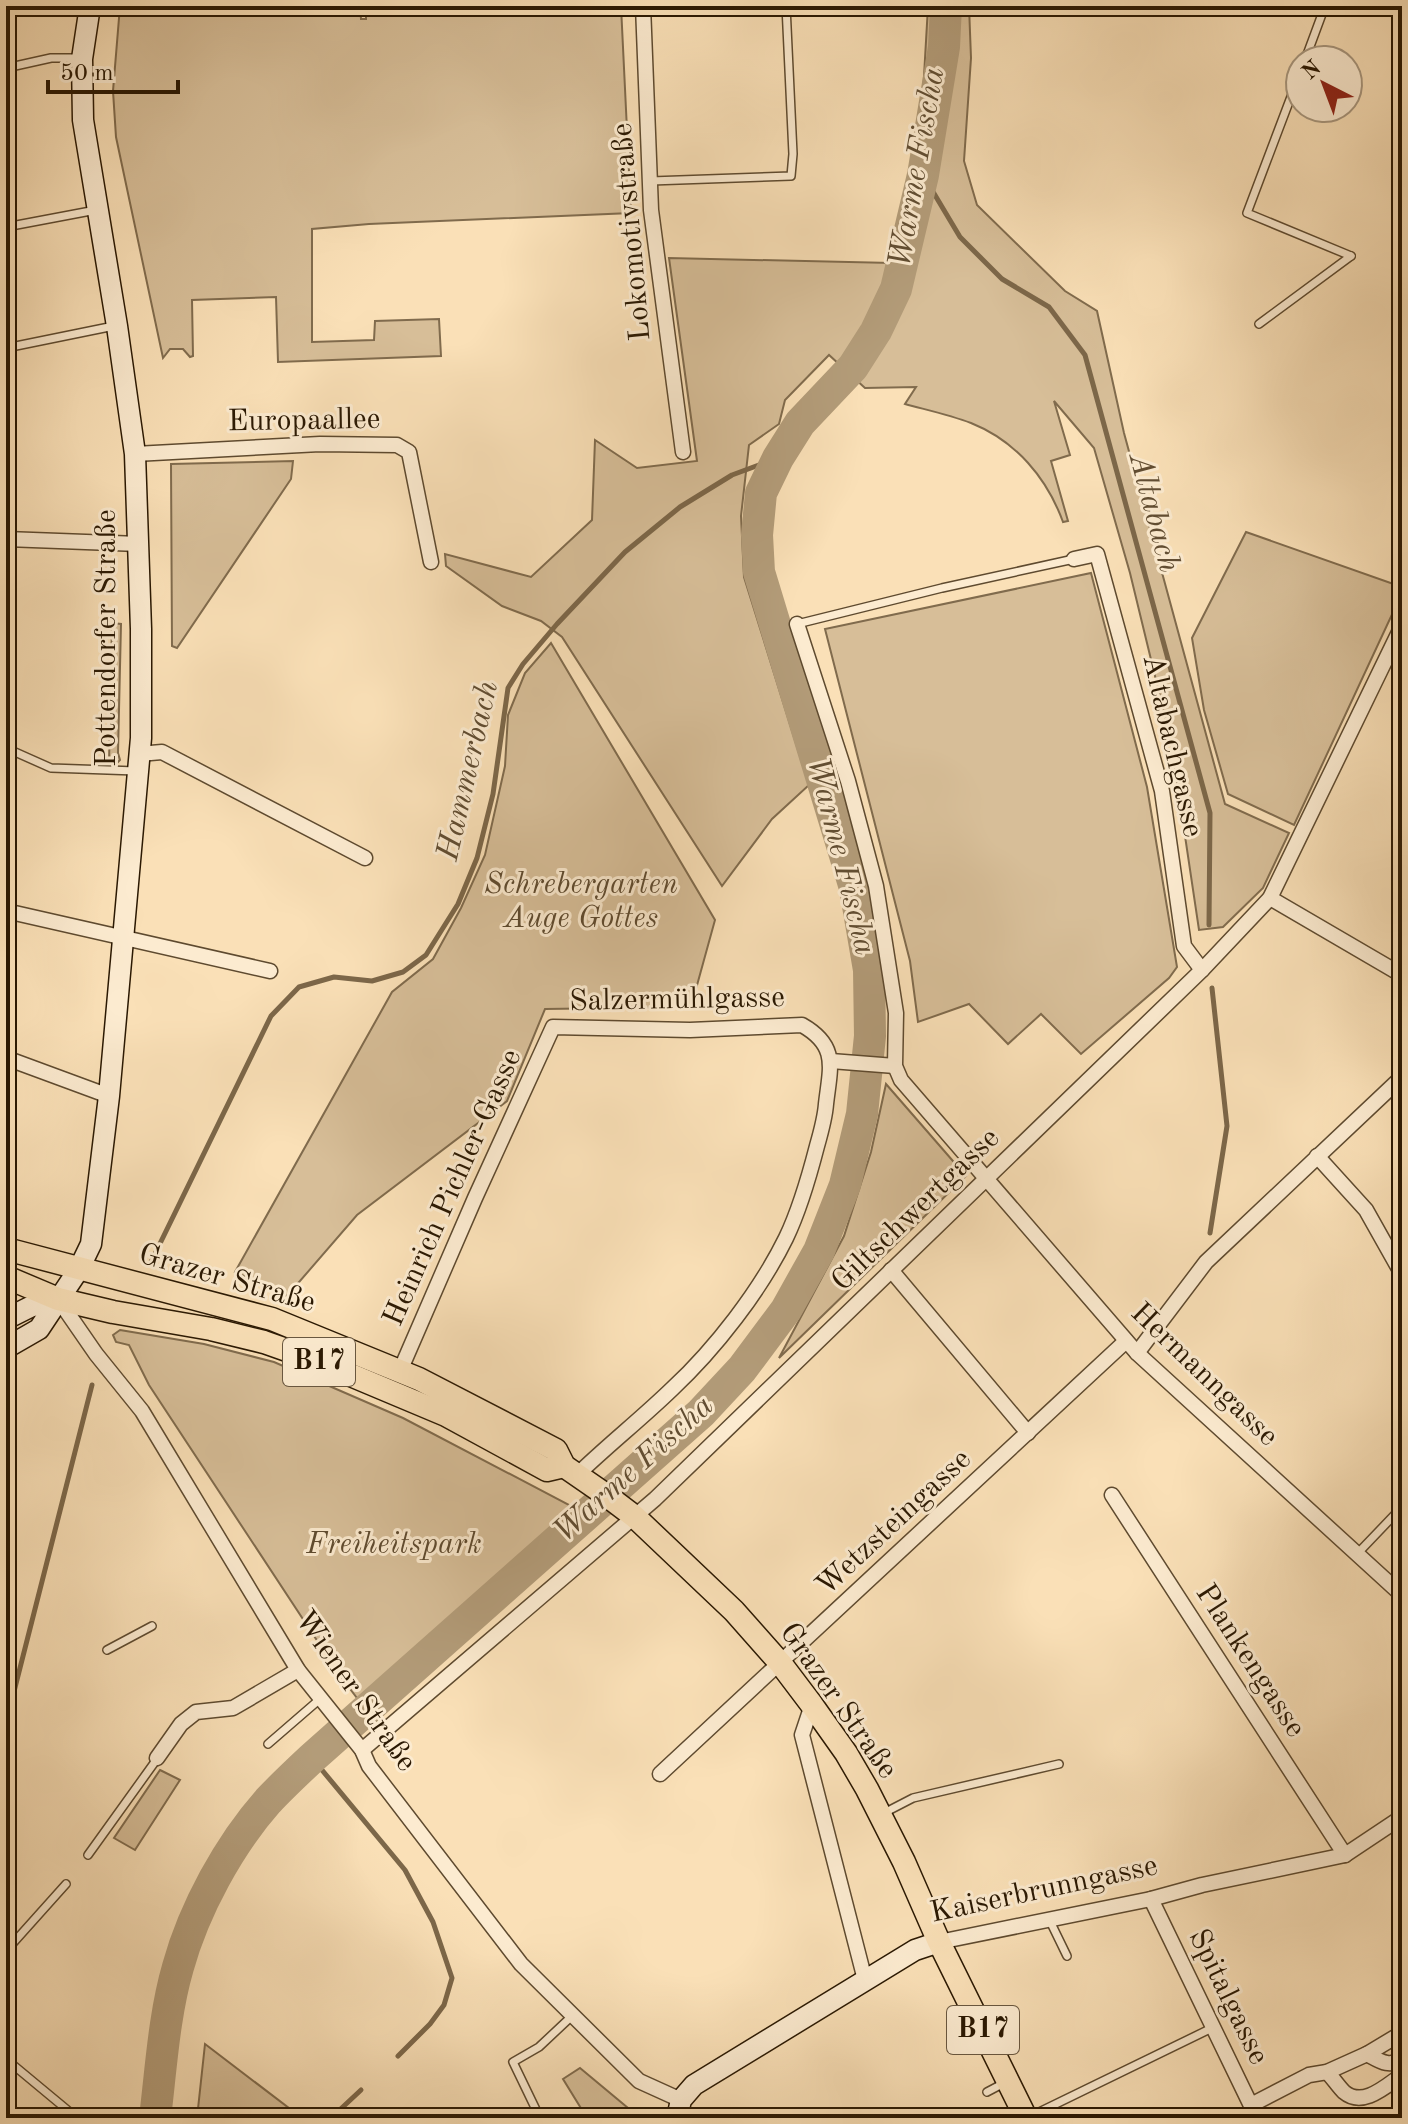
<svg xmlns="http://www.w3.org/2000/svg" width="1408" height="2124" viewBox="0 0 1408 2124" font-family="'Old Standard TT',serif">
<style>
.green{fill:#d7be98;stroke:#806b4d;stroke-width:2}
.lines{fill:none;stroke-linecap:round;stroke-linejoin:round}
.stream{stroke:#7c6749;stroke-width:5}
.river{stroke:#b39c79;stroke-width:32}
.lane-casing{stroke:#5e4a2f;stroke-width:10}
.street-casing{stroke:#5e4a2f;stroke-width:17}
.secondary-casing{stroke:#2a1802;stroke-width:23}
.primary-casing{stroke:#2a1802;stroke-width:25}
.lane{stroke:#fcebd0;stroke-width:7}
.street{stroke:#fcebd0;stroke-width:14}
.secondary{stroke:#fcebd0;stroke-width:20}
.primary{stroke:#fae0b7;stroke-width:22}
.labels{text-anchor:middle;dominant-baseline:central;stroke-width:6;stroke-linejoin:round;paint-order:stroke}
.shield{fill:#fcebd0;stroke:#695740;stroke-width:2}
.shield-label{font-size:28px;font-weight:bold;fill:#2a1802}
.street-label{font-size:30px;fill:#2a1802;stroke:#fcebd0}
.park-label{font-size:30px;font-style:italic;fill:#5e4a2f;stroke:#fcebd0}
.water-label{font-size:32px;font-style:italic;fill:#614d32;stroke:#fcebd0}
</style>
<rect width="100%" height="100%" fill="#fae0b7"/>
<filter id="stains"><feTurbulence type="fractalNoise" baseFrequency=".0025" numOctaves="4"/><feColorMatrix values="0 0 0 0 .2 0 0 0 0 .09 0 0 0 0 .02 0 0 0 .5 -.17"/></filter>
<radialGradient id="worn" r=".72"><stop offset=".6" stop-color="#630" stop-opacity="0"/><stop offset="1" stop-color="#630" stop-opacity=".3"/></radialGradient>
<g class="green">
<path d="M120 6H360L361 19H366V6H621L631 213 369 224 312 229V342L374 340 375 321 439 319 441 356 278 362 276 297 192 300 193 356 190 357 183 349H170L163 358 116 137 113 91Z"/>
<path d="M928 6H969L971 58 964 161 977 205 1065 291 1097 311 1124 433 1225 804 1289 833 1263 888 1223 927 1199 930 1171 742 1130 573 1094 448 1054 401 1070 455 1051 461 1068 521 1063 522C1047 478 1016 441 971 423 950 415 927 410 905 404L916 387 865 388 829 355 785 400 779 424 749 445 741 516 744 577 809 785 772 819 722 886 562 637 541 621 502 606 446 566 445 554 531 577 592 520 595 440 637 468 697 461 669 258 892 263 921 129Z"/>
<path d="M293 461 291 479 177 648 172 646 171 464Z"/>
<path d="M1246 532 1402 587V593L1294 825 1228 794 1204 710 1192 638Z"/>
<path d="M1091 573 1147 787 1177 967 1169 978 1081 1054 1041 1014 1008 1044 969 1004 918 1022 910 961 825 629Z"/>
<path d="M112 623 121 624 118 753 120 760 116 764H109Z"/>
<path d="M551 643 715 920 691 1007 545 1009 507 1101 357 1215 287 1296 235 1272 392 992 433 959 461 908 485 855 505 766 508 715 525 673Z"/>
<path d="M886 1084 966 1176 779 1358 844 1236 871 1152Z"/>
<path d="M120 1330 204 1344 274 1362 403 1418 573 1507 595 1525 373 1719 341 1677 149 1385 129 1345 116 1342 113 1335Z"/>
<path d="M160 1770 180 1780 135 1850 114 1838Z"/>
<path d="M205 2044 302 2118H197Z"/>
<path d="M580 2068 628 2108V2111L613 2118H587L563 2079Z"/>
</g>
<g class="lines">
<g class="stream">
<path d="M923 175 960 237 1002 279 1049 307 1085 355 1210 813 1209 925"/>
<path d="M1210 1233 1227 1126 1212 988"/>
<path d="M151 1262 271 1016 299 987 334 977 372 981 403 972 426 955 458 904 477 858 493 794 508 688 523 664 557 624 625 552 680 507 732 475 778 458"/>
<path d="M6 1723 92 1385"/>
<path d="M312 1758 405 1870 433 1922 452 1978 444 2005 430 2024 398 2056"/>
<path d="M331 2118 361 2090"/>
</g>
<path class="river" d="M155 2118C161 2069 164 2015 178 1967 194 1909 229 1845 268 1801 282 1786 297 1772 312 1758L701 1413 742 1369 786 1310 819 1251 845 1185 862 1114 870 1036 869 970 855 888 759 572 757 535 761 493 778 458 800 423 853 367 876 331 896 289 923 175 944 47 946 6"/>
<g class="lane-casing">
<g id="lane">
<path d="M1305 60 1325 6"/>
<path d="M6 68 51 58H79"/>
<path d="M1300 73 1247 213 1351 256"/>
<path d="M651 181 791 176 793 154 786 6"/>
<path d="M6 227 96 210"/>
<path d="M1259 324 1351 256"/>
<path d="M6 348 114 326"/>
<path d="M797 624 942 588 1074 559"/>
<path d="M6 748 51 768 136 771"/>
<path d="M1357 1554 1402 1507"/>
<path d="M107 1650 152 1626"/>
<path d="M268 1744 320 1699"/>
<path d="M882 1814 913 1798 1059 1764"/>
<path d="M88 1855 157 1759"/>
<path d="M1049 1919 1067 1956"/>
<path d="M6 1951 66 1884"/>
<path d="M6 2059 77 2118"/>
<path d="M987 2092 1006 2082"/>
<path d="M1029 2117 1212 2028"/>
<path d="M540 2118 513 2062 539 2047 572 2016"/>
</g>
</g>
<g class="street-casing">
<g id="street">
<path d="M643 6 651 210 683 452"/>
<path d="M135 454 320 444 397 445 409 452 431 562"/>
<path d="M6 539 139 544"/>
<path d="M1074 559 1097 554 1162 791 1184 946 1202 970"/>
<path d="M797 624 848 781 876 886 896 1013 895 1066 901 1080 1137 1353 1402 1595"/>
<path d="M139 754 162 752 365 858"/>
<path d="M1270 898 1402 975"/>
<path d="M6 911 270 971"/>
<path d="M6 1058 109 1096"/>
<path d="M831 1061 895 1066"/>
<path d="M1317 1156 1366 1210 1402 1274"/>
<path d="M891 1270 1028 1433"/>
<path d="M58 1299 96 1354 142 1411 298 1670 362 1750 369 1766 521 1964 639 2081 681 2100"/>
<path d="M1137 1353 1206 1262 1402 1077"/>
<path d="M400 1371 475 1198 553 1027 690 1030 802 1025C839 1046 830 1068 826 1104 825 1118 821 1132 817 1146 809 1177 800 1209 786 1238 760 1291 715 1349 672 1389 641 1419 608 1445 577 1475"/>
<path d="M1112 1495 1345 1855"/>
<path d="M812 1705 802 1735 865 1980"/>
<path d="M362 1750 655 1499 1202 970 1270 898 1402 626"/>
<path d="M157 1758 181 1724 196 1712 233 1708 298 1670"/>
<path d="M660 1774 1126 1341"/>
<path d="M1151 1899 1257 2118"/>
<path d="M939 1942 1151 1899 1202 1885 1345 1855 1402 1817"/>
<path d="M1367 2054C1380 2061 1389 2068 1402 2059"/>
<path d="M1327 2072C1333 2078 1338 2086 1344 2092 1363 2108 1386 2086 1402 2075"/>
<path d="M1251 2105 1309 2075 1327 2072 1367 2054 1402 2033"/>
</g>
</g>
<g class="secondary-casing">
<g id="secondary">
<path d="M6 1319 30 1307 58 1299"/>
<path d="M6 1348 39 1329 79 1269 91 1244 109 1096 141 738V629L135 454 117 326 83 120 82 59 90 6"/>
<path d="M677 2118 681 2100 694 2085 915 1950 939 1942"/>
</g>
</g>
<g class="primary-casing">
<g id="primary">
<path d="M6 1249 272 1319 419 1379 556 1450 564 1466 606 1495 635 1517 734 1611 781 1664 812 1705 846 1753 867 1789 904 1862 939 1942 1026 2118"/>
<path d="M6 1277 58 1299 113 1312 211 1329 264 1342 315 1360 446 1415 547 1470 564 1466"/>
</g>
</g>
<use href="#lane" class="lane"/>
<use href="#street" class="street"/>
<use href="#secondary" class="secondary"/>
<use href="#primary" class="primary"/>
</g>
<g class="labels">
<g class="shield">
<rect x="283" y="1338" width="72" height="48" rx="6"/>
<rect x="947" y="2006" width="72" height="48" rx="6"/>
</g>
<g class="shield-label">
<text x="319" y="1362">B17</text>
<text x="983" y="2030">B17</text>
</g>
<g class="street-label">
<text transform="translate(632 232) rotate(-95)">Lokomotivstraße</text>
<text transform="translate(304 421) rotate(-1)">Europaallee</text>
<text transform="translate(107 638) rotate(-90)">Pottendorfer Straße</text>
<text transform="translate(1172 746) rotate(77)">Altabachgasse</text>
<text transform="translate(677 1000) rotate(-1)">Salzermühlgasse</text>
<text transform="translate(453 1188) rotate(-66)">Heinrich Pichler-Gasse</text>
<text transform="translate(916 1210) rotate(-44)">Giltschwertgasse</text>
<text transform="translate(227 1279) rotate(16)">Grazer Straße</text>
<text transform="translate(1204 1375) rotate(44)">Hermanngasse</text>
<text transform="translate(894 1523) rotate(-43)">Wetzsteingasse</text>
<text transform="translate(1250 1661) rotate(57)">Plankengasse</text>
<text transform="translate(355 1691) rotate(55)">Wiener Straße</text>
<text transform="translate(838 1701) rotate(55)">Grazer Straße</text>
<text transform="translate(1044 1890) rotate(-12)">Kaiserbrunngasse</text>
<text transform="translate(1228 1997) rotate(64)">Spitalgasse</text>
</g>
<g class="park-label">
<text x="581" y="885">Schrebergarten<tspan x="581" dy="34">Auge Gottes</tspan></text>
<text x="394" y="1545">Freiheitspark</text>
</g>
<g class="water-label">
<text transform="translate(918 168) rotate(-80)">Warme Fischa</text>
<text transform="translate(1153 513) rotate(75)">Altabach</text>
<text transform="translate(469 771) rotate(-77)">Hammerbach</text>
<text transform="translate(840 856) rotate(76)">Warme Fischa</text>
<text transform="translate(634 1470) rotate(-42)">Warme Fischa</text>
</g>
</g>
<rect width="1408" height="2124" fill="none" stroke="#fae0b7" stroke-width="32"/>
<rect x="8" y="8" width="1392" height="2108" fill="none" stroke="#2a1802" stroke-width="4"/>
<rect x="16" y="16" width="1376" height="2092" fill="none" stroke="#2a1802" stroke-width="2"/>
<g transform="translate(1324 84) rotate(318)"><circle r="38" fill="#fcebd0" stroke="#a8977e" stroke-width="2"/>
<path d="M0-6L14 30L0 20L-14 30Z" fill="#8f2418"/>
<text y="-12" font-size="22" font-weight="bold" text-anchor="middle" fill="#2a1802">N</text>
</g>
<path d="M48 80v12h130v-12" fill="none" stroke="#2a1802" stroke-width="4"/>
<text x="60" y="80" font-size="24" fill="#2a1802" stroke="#fcebd0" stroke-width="6" paint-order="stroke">50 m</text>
<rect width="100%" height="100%" filter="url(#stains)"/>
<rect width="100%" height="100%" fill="url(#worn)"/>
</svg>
